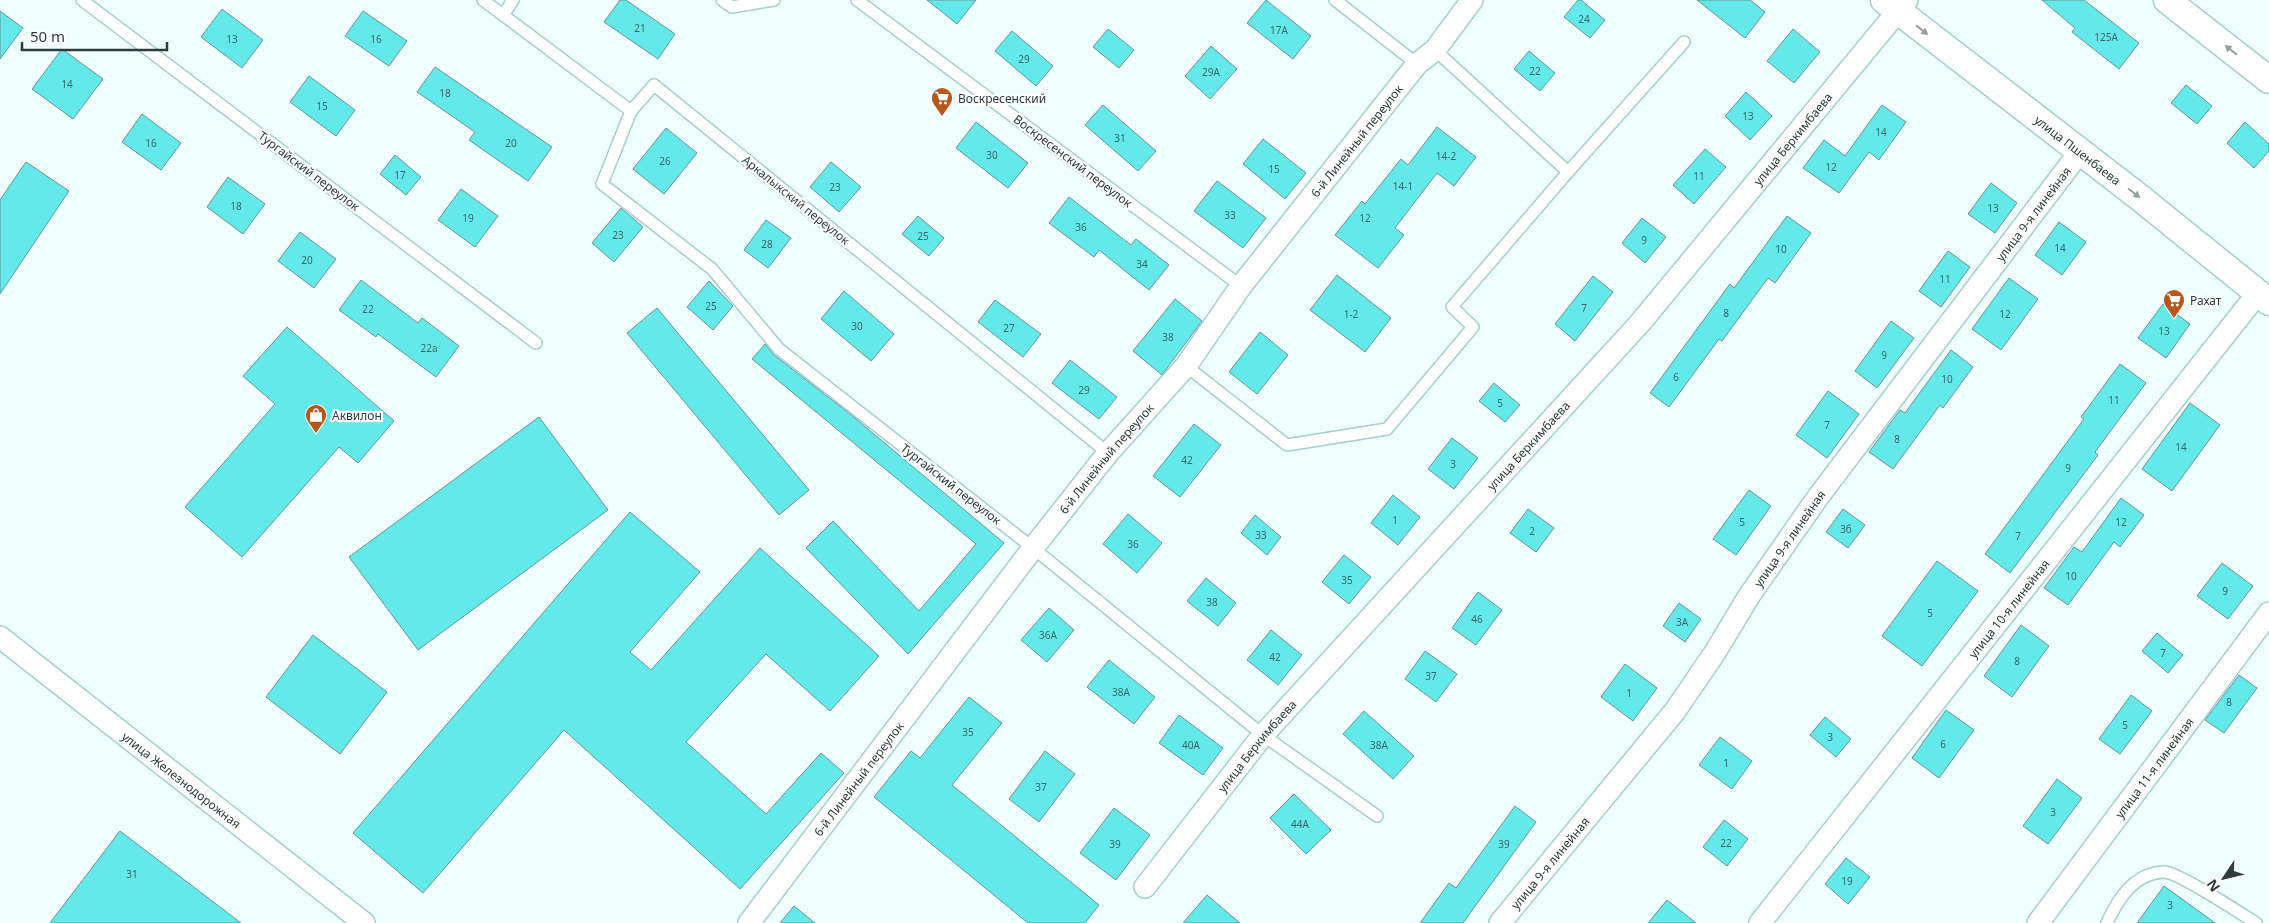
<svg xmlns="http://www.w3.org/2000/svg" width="2269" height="923" viewBox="0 0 2269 923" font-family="'Noto Sans',sans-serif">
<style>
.building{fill:#64e9eb;stroke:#6c9292}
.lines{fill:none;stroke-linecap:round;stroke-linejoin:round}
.service-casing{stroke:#a6cece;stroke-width:14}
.minor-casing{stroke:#a6cece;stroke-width:24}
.tertiary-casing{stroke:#a6cece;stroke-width:29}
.service{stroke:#fff;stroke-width:11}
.minor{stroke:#fff;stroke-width:21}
.tertiary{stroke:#fff;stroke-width:26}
.oneway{fill:#969e9e}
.labels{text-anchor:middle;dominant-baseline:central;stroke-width:4.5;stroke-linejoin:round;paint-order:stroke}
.number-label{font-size:10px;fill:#3a6768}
.poi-label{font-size:12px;fill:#2c3c3c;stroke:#fff;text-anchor:start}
.street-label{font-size:12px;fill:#2c3c3c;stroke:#fff}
</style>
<rect width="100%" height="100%" fill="#efffff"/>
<g class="building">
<path d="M620 0H626L675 34 658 59 604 22Z"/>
<path d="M927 0H976L957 24Z"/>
<path d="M1266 0 1311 36 1293 59 1247 23Z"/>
<path d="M1578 0H1581L1605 20 1590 38 1564 17Z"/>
<path d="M1697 0H1750L1765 12 1745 38Z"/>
<path d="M2042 0H2084L2139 43 2119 69 2072 32 2075 28Z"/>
<path d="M222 9 263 40 242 68 201 37Z"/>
<path d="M0 11 23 28 0 59Z"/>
<path d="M363 11 407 41 389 66 345 36Z"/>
<path d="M1108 29 1134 50 1119 68 1093 47Z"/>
<path d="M1793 29 1820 52 1794 83 1767 61Z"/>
<path d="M1012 31 1053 66 1036 86 995 51Z"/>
<path d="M1211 46 1237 69 1210 99 1185 76Z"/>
<path d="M62 49 103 79 73 119 32 89Z"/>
<path d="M1529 51 1555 73 1540 91 1514 69Z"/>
<path d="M435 67 552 147 528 181 469 140 475 132 417 92Z"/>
<path d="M309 76 355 110 336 136 290 102Z"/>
<path d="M2186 85 2212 106 2197 124 2171 103Z"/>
<path d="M1746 92 1772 116 1750 140 1725 116Z"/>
<path d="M1103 105 1156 151 1138 171 1085 125Z"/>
<path d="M1882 105 1906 122 1879 160 1869 152 1839 193 1803 168 1824 140 1845 156Z"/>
<path d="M142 114 181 143 161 170 122 142Z"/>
<path d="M976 122 1028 163 1008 188 956 148Z"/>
<path d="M2245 122 2269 144V151L2254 168 2227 143Z"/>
<path d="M1437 127 1476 157 1454 186 1437 173 1395 228 1404 235 1378 268 1335 235 1362 201 1365 204 1401 159 1408 165Z"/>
<path d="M666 128 697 153 664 194 633 169Z"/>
<path d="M1263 139 1306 173 1285 199 1243 164Z"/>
<path d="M1705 149 1726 167 1694 204 1673 185Z"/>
<path d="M395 155 421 177 406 195 380 174Z"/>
<path d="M26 162 69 191 0 294V200Z"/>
<path d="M831 162 861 187 839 212 810 187Z"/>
<path d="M228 177 265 204 243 234 207 207Z"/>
<path d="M1217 181 1266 218 1243 248 1194 211Z"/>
<path d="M1991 183 2017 203 1995 233 1968 214Z"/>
<path d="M461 189 498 216 475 247 438 220Z"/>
<path d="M1069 197 1131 245 1136 239 1169 265 1149 290 1099 250 1094 257 1049 223Z"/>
<path d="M621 208 643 227 614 262 592 243Z"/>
<path d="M918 216 944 238 929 256 902 234Z"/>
<path d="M1787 216 1811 233 1775 283 1768 278 1722 341 1719 339 1669 407 1650 393 1730 284 1734 288Z"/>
<path d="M1642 218 1666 237 1645 263 1622 243Z"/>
<path d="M766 220 791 238 768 268 744 250Z"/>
<path d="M2059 222 2086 242 2062 275 2035 255Z"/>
<path d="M300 232 336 259 314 288 278 261Z"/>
<path d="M1948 251 1970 267 1941 307 1919 291Z"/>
<path d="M1337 275 1391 318 1365 352 1310 310Z"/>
<path d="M1593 276 1613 292 1575 341 1555 324Z"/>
<path d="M2009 278 2038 299 2001 350 1972 329Z"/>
<path d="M361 280 418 323 422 318 459 346 436 377 378 334 376 337 339 310Z"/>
<path d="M709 281 733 306 713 330 687 307Z"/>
<path d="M844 291 894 334 871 361 821 319Z"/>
<path d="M1175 299 1202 321 1162 375 1133 351Z"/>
<path d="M995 300 1041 334 1023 357 978 322Z"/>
<path d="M2163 304 2190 324 2166 358 2138 338Z"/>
<path d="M657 308 809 490 779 515 627 333Z"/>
<path d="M1891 321 1914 338 1877 388 1855 371Z"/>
<path d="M287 327 394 421 358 463 339 447 242 557 185 507 275 404 243 376Z"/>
<path d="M1260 332 1288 355 1257 394 1229 372Z"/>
<path d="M765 344 774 355 850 414 1004 543 908 654 806 548 833 521 919 611 976 544 752 359Z"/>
<path d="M1951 350 1973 367 1943 408 1940 405 1893 469 1869 452 1900 410 1905 413Z"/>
<path d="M1070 360 1117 397 1099 419 1052 383Z"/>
<path d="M2120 364 2146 383 2095 452 2098 455 2010 573 1985 554 2084 419 2081 417Z"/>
<path d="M1494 383 1520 405 1505 422 1479 401Z"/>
<path d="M1828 391 1859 414 1827 458 1796 435Z"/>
<path d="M2190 403 2220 425 2172 491 2142 469Z"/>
<path d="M539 417 608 510 418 650 349 557Z"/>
<path d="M1194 424 1221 445 1180 497 1153 476Z"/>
<path d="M1452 438 1478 458 1454 489 1428 469Z"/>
<path d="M1749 490 1771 506 1736 555 1713 539Z"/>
<path d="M1393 495 1420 517 1398 545 1371 523Z"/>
<path d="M2121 498 2144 515 2120 547 2114 542 2068 605 2044 588 2074 547 2082 552Z"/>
<path d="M1528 509 1554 528 1536 552 1510 533Z"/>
<path d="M1843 509 1865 525 1848 548 1826 532Z"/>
<path d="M630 512 700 572 630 652 651 670 760 548 879 656 830 711 766 654 686 742 766 814 821 753 844 773 740 889 564 730 423 893 353 833Z"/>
<path d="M1128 514 1162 543 1137 573 1103 544Z"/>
<path d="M1255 515 1281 537 1267 555 1241 533Z"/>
<path d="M1344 555 1371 577 1349 604 1322 582Z"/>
<path d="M1937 561 1978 591 1922 666 1882 636Z"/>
<path d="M2222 563 2253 586 2228 619 2197 596Z"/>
<path d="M1206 578 1236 603 1218 626 1187 601Z"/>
<path d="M1478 592 1502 610 1476 645 1452 628Z"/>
<path d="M1679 603 1701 619 1685 642 1663 626Z"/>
<path d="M1049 608 1074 630 1047 662 1021 640Z"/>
<path d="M2021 625 2049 646 2012 697 1984 676Z"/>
<path d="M1271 630 1302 655 1278 685 1247 660Z"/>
<path d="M2157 633 2183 655 2168 673 2142 651Z"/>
<path d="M313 635 387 692 340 754 266 697Z"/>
<path d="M1425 651 1457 674 1436 702 1405 679Z"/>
<path d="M1109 660 1155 697 1134 724 1087 687Z"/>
<path d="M1625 664 1657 688 1633 721 1601 697Z"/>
<path d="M2239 675 2257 688 2224 733 2205 720Z"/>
<path d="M2131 695 2152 711 2120 754 2099 739Z"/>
<path d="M969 697 1002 723 952 785 1099 905 1085 923H1028L874 797 911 751 920 758Z"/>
<path d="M1946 710 1974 730 1939 778 1912 758Z"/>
<path d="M1364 711 1414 756 1393 779 1343 734Z"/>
<path d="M1179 715 1223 748 1203 775 1159 743Z"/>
<path d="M1825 717 1851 739 1836 757 1810 735Z"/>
<path d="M1720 737 1752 761 1732 789 1699 765Z"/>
<path d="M1045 751 1075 774 1039 822 1009 799Z"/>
<path d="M2057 779 2082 798 2048 844 2023 826Z"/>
<path d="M1294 794 1331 830 1306 854 1270 818Z"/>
<path d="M1515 806 1536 822 1463 923H1420L1449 883 1456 888Z"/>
<path d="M1114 808 1150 835 1116 880 1080 853Z"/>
<path d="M1724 820 1748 839 1727 866 1703 847Z"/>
<path d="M120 831 241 923H50Z"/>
<path d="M1846 858 1870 877 1848 904 1825 884Z"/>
<path d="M2164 886 2215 923H2137Z"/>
<path d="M1207 895 1240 923H1183Z"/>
<path d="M1667 900 1696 923H1648Z"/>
<path d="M794 906 815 923H780Z"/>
</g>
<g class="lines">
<g class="service-casing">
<g id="service">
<path d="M82 0 536 343"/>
<path d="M483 0 631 111 654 85 1108 453"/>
<path d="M722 0 732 7 774 0"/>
<path d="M857 0 1241 286"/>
<path d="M1335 0 1417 64"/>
<path d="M503 15 513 0"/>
<path d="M1435 50 1568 172"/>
<path d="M631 111 602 184 712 269 779 349 1033 548 1263 735 1377 816"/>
<path d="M1186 366 1287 445 1387 429 1473 327 1452 307 1568 172 1684 42"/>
<path d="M2107 923C2118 899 2134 873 2164 872 2178 872 2240 913 2256 923"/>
</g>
</g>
<g class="minor-casing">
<g id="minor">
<path id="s1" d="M0 637 364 923"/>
<path id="s2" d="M1145 887 1263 735 1640 323 1907 0"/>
<path id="s3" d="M749 923 1033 548 1108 453 1186 366 1241 286 1417 64 1435 50 1472 0"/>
<path id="s4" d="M1500 923 1675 711 1714 654 1749 596 1818 497 2079 153"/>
<path id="s5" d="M1760 923 2258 293"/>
<path id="s6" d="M2038 923 2269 613"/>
</g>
</g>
<g class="tertiary-casing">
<g id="tertiary">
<path id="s7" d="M1884 0 2139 197 2269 302"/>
<path d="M2167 0 2269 80"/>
</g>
</g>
<use href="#service" class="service"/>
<use href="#minor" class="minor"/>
<use href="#tertiary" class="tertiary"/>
</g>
<defs><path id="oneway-solid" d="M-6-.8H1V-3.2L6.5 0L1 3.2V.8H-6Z" transform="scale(1.25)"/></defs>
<g class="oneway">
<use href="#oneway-solid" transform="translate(1922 30) rotate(38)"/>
<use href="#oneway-solid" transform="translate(2231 50) rotate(-142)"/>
<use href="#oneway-solid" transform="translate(2134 193) rotate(37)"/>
</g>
<defs>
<g id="supermarket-pin" transform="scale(1.125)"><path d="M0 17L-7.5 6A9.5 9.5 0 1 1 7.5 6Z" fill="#b9571b" stroke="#fff"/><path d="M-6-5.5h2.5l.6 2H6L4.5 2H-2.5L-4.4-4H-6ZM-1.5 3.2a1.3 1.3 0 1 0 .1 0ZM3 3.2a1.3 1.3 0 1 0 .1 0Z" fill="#fff"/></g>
<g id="shop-pin" transform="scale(1.125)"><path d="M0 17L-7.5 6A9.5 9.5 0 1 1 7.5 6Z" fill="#b9571b" stroke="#fff"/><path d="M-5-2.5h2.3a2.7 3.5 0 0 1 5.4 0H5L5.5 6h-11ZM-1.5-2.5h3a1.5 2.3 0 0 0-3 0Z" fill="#fff"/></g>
</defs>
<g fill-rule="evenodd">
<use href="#supermarket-pin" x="942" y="98"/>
<use href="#supermarket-pin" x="2174" y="300"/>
<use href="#shop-pin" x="316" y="415"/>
</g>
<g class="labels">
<g class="number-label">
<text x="1584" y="19">24</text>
<text x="640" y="28">21</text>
<text x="1279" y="30">17А</text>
<text x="2106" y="37">125А</text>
<text x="232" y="39">13</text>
<text x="376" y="39">16</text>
<text x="1024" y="59">29</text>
<text x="1535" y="71">22</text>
<text x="1211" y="72">29А</text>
<text x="67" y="84">14</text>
<text x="445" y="93">18</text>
<text x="322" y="106">15</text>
<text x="1748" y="116">13</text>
<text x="1881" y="132">14</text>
<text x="1120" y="138">31</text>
<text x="151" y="143">16</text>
<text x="511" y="143">20</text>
<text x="992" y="155">30</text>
<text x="1446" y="156">14-2</text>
<text x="665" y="161">26</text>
<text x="1831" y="167">12</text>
<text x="1274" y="169">15</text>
<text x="400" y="175">17</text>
<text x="1699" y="176">11</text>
<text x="1403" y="186">14-1</text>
<text x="835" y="187">23</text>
<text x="236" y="206">18</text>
<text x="1993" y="208">13</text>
<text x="1230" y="215">33</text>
<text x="468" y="218">19</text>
<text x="1365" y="218">12</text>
<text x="1081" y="227">36</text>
<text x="618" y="235">23</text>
<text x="923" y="236">25</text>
<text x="1644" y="240">9</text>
<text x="767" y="244">28</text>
<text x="2060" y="248">14</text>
<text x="1781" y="249">10</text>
<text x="307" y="260">20</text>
<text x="1142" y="264">34</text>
<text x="1945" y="279">11</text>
<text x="711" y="306">25</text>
<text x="1584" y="308">7</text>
<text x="368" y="309">22</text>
<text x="1726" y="313">8</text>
<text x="1351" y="314">1-2</text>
<text x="2005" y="314">12</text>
<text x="857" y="326">30</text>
<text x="1009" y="328">27</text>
<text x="2164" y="331">13</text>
<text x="1168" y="337">38</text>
<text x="429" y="348">22а</text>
<text x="1884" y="355">9</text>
<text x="1676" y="377">6</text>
<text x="1947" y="379">10</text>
<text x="1084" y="390">29</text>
<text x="2114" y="400">11</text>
<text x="1500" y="403">5</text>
<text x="1827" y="425">7</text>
<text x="1897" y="439">8</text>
<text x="2181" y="447">14</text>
<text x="1187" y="460">42</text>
<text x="1453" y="464">3</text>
<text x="2068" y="468">9</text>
<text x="1395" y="520">1</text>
<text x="1742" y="522">5</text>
<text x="2121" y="522">12</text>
<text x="1846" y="529">3б</text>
<text x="1532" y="531">2</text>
<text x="1261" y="535">33</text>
<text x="2018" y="536">7</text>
<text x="1133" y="544">36</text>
<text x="2071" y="576">10</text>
<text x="1347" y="580">35</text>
<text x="2225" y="591">9</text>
<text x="1212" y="602">38</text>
<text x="1930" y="613">5</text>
<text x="1477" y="619">46</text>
<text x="1682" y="622">3А</text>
<text x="1048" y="635">36А</text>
<text x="2163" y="653">7</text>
<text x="1275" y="657">42</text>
<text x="2017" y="661">8</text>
<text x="1431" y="676">37</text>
<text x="1121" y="692">38А</text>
<text x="1629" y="693">1</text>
<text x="2229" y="702">8</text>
<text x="2125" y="725">5</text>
<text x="968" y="732">35</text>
<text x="1830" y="737">3</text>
<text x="1943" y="744">6</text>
<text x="1191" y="745">40А</text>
<text x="1379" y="745">38А</text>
<text x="1726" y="763">1</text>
<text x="1041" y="787">37</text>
<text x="2053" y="812">3</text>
<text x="1300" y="824">44А</text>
<text x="1726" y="843">22</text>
<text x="1115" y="844">39</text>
<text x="1504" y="844">39</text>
<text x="132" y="874">31</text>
<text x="1847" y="881">19</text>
<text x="2170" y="905">3</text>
</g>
<g class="poi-label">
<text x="958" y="98">Воскресенский</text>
<text x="2190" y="300">Рахат</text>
<text x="332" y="415">Аквилон</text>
</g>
<g class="street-label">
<text stroke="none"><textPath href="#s2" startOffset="990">улица Беркимбаева</textPath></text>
<text stroke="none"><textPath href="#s3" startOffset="991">6-й Линейный переулок</textPath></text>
<text stroke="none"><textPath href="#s7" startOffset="245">улица Пшенбаева</textPath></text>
<text transform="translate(1073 161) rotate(37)">Воскресенский переулок</text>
<text transform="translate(309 171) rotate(37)">Тургайский переулок</text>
<text transform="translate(796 200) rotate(39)">Аркалыкский переулок</text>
<text stroke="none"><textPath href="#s4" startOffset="888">улица 9-я линейная</textPath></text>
<text stroke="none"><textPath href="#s2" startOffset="585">улица Беркимбаева</textPath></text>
<text stroke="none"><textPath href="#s3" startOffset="586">6-й Линейный переулок</textPath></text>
<text transform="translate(951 484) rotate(38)">Тургайский переулок</text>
<text stroke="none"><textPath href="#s4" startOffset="482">улица 9-я линейная</textPath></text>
<text stroke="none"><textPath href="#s5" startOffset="401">улица 10-я линейная</textPath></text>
<text stroke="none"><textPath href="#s2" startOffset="180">улица Беркимбаева</textPath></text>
<text stroke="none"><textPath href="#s6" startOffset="194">улица 11-я линейная</textPath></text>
<text stroke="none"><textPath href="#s3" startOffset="181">6-й Линейный переулок</textPath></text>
<text stroke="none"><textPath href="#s1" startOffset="231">улица Железнодорожная</textPath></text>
<text stroke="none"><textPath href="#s4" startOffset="78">улица 9-я линейная</textPath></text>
</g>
</g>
<g transform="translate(2224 878) rotate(235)" stroke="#ffffff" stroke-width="4" paint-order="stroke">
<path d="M0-4L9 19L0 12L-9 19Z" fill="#2c3c3c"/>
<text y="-8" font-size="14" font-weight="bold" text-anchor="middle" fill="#2c3c3c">N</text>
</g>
<path d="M22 42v8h145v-8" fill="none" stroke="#2c3c3c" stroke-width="2.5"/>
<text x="30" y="42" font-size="15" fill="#2c3c3c" stroke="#ffffff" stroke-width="4" paint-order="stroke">50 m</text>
</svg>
